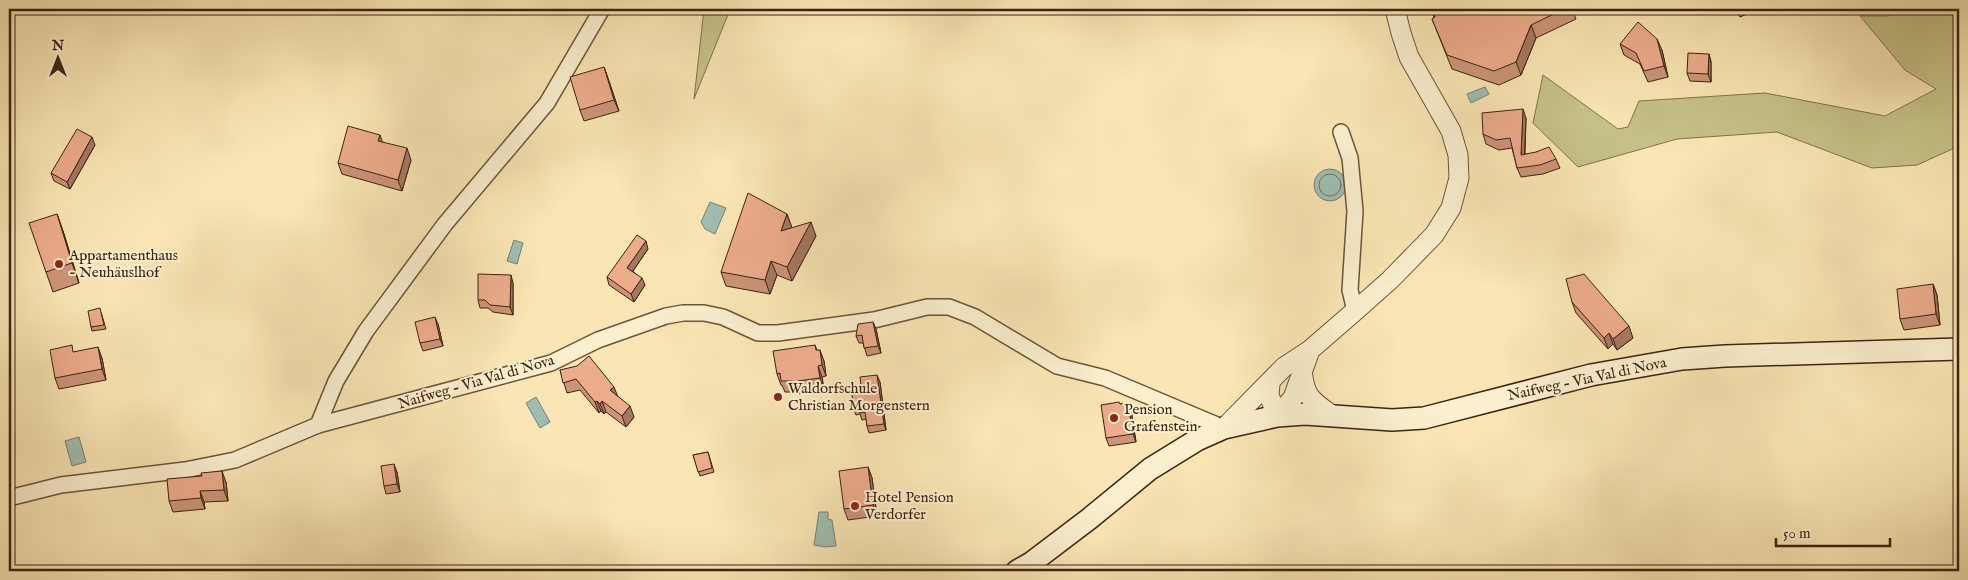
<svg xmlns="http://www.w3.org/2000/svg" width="1968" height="580" viewBox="0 0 1968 580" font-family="'IM FELL English',serif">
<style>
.green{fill:#c6c287;stroke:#81724c}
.water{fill:#9ebeb2;stroke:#778072}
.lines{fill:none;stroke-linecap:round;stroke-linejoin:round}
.shore{stroke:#6d7062;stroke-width:1}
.minor-casing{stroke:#6b543a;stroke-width:18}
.tertiary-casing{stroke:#6b543a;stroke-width:21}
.secondary-casing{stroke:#3c2311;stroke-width:24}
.minor{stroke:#fbefce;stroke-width:15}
.tertiary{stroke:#fbefce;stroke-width:19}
.secondary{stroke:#fbefce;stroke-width:21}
.wall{fill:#cc9478;stroke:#3c2311}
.shaded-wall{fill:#a67862;stroke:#3c2311}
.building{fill:#edac8c;stroke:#3c2311}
.poi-dot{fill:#8f2418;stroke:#fbefce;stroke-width:2}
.labels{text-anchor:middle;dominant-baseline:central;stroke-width:4;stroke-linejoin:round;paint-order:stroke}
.poi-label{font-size:15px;fill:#3c2311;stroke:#fbefce;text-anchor:start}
.street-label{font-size:15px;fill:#3c2311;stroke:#fbefce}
</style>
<rect width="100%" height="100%" fill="#f9e6b4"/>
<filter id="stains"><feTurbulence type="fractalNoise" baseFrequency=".004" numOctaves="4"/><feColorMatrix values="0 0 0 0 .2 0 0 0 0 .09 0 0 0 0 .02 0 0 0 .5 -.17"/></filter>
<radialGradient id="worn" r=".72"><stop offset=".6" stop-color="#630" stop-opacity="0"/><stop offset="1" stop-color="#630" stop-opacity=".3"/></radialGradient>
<g class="green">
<path d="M704 9H758L756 14 729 12 694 99Z"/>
<path d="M1886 9H1959V146L1917 165 1872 168 1777 132 1677 139 1578 167 1533 123 1543 75 1618 129 1628 127 1639 101 1765 93 1885 116 1936 89 1905 70 1860 16H1889Z"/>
</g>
<g class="water">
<path d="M1485 87 1489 94 1471 103 1467 94Z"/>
<circle cx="1330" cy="185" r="16"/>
<path d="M710 202 726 208 715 234 705 229 701 222Z"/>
<path d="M514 240 523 243 517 264 507 261Z"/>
<path d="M536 397 550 422 540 428 526 403Z"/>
<path d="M79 437 86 462 72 466 65 441Z"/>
<path d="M819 512H828V519L832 520 836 546 825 547 814 545Z"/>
</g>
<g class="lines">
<circle class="shore" cx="1330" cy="185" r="11"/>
<g class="minor-casing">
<g id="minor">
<path d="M1341 132 1350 158 1355 211 1350 290 1355 311"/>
<path d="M318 425 336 381 366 331 445 224 547 103 602 9"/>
<path d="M9 498 61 485 185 470 235 460 318 425 551 363 598 340 666 316 683 313H704L723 317 758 333H778L874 320 927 307H949L975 317 1057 366 1105 378 1224 428"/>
</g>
</g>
<g class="tertiary-casing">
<g id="tertiary">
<path d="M1302 370C1305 398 1311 400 1333 416"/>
<path d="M1270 384 1269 395 1277 416 1293 398 1310 350"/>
<path d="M1224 428 1284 367 1310 350 1355 311 1390 280 1434 235 1451 208 1459 178 1458 155 1451 131 1409 57 1401 33 1395 9"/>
</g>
</g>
<g class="secondary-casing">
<path id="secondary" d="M1017 571 1031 563 1089 519 1150 469 1197 440 1224 428 1277 416 1305 414 1392 420 1424 418 1591 375 1682 359 1725 356 1959 349"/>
</g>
<use href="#minor" class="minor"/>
<use href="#tertiary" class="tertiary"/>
<use href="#secondary" class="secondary"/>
</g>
<g class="wall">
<path d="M1430 9H1572L1576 19 1536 38 1521 75 1499 85 1452 69 1432 19 1434 17Z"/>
<path d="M1736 9H1759L1740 17Z"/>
<path d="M1620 44 1662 50 1668 77 1648 82 1640 64 1624 55Z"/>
<path d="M1709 54 1711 62V82L1690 81 1687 73Z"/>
<path d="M604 67 619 111 584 121 580 110Z"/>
<path d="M1526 118 1525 154 1556 159 1560 168 1543 174 1521 177 1517 168 1512 148 1499 150 1486 144 1483 134Z"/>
<path d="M383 142 411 160 402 191 342 174 338 163Z"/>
<path d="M95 145 70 189 54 181 51 173Z"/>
<path d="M57 214 64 234 79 283 53 292 46 272Z"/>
<path d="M787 214 792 228 816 236 792 281 777 275 770 294 726 286 721 272Z"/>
<path d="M648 249 633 271 645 285 634 302 609 285 607 277Z"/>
<path d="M513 283V315L493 312 488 308H480L478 300Z"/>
<path d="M1933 284 1937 295 1940 325 1904 330 1900 319Z"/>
<path d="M1572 302 1633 338 1617 350 1613 344 1608 349 1576 313Z"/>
<path d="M101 312 106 329 92 331 91 327Z"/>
<path d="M873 322 876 329 881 353 867 356 863 343H859L856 336Z"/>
<path d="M438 324 443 346 423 351 420 343Z"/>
<path d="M815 345 817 350 824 361 826 376 822 377 824 390 802 392 800 394 796 392H785L782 385H781L777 374Z"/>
<path d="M74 352 102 358 106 380 59 389 55 378Z"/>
<path d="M560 370 618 396 634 417 626 427 606 412 604 414 601 411 599 413 580 390 567 393Z"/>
<path d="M880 382 886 430 869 433 867 426 866 419 862 420 860 414 856 415 853 408 862 393Z"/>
<path d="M1128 403 1131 410 1136 442 1109 446 1106 438 1120 404Z"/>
<path d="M708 452 714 472 700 476 693 455Z"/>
<path d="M868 467 872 478 877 516 848 520 844 509Z"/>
<path d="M397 472 400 492 386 494 384 486Z"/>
<path d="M226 482 228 501 204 502 205 509 173 512 169 501Z"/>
</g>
<g class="shaded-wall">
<path d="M1531 25 1536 38 1521 75 1516 62Z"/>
<path d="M1657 39 1662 50 1668 77 1664 66Z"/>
<path d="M1709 54 1711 62V82L1708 74Z"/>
<path d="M604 67 608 78 619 111 614 100Z"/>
<path d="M1523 109 1526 118 1524 165 1521 155Z"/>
<path d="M380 135 384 146 378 141Z"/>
<path d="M92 137 95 145 70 189 67 182Z"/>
<path d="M407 148 411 160 402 191 398 180Z"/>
<path d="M57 214 64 234 79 283 72 263Z"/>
<path d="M787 214 792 228 781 231Z"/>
<path d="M811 222 816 236 792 281 787 267Z"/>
<path d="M646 241 648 249 630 275 627 268Z"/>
<path d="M771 261 777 275 770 294 765 280Z"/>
<path d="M511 275 513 283V315L510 307Z"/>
<path d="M642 278 645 285 634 302 631 294Z"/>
<path d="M1933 284 1937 295 1940 325 1936 314Z"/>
<path d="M435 317 438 324 443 346 440 339Z"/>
<path d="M873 322 876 329 881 353 878 346Z"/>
<path d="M1629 326 1633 338 1617 350 1613 339Z"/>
<path d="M1609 333 1613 344 1608 349 1604 338Z"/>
<path d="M98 347 102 358 106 380 102 369Z"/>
<path d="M820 350 824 361 826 376 822 365Z"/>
<path d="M818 366 822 377 824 390 820 378Z"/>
<path d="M877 375 880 382 886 430 884 424Z"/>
<path d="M798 381 802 392 800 394 796 383Z"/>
<path d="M614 387 618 397 610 390Z"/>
<path d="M597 401 601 411 599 413 595 402Z"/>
<path d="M602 401 606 412 604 414 600 404Z"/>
<path d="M1128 403 1131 410 1136 442 1133 434Z"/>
<path d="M630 406 634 417 626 427 622 416Z"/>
<path d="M394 464 397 472 400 492 397 484Z"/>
<path d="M868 467 872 478 877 516 873 505Z"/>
<path d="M222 471 226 482 228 501 224 490Z"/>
<path d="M200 491 204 502 205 509 201 498Z"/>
</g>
<g class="building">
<path d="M1431 9H1564L1531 25 1516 62 1494 71 1447 55 1432 19 1435 17Z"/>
<path d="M1638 22 1657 39 1664 66 1644 71 1636 53 1620 44Z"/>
<path d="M1688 53 1709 54 1708 74 1687 73Z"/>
<path d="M604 67 614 100 580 110 570 77Z"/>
<path d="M1523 109 1521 155 1536 152 1549 147 1556 159 1540 165 1517 168 1510 138 1496 140 1483 134 1482 113Z"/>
<path d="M348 126 380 135 378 141 407 148 398 180 338 163Z"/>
<path d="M77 129 92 137 67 182 51 173Z"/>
<path d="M748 193 787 214 781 231 811 222 787 267 771 261 765 280 721 272Z"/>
<path d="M57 214 72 263 46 272 29 223Z"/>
<path d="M637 235 646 241 627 268 642 278 631 294 607 277Z"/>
<path d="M478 274 511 275 510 307 490 305 485 300H478Z"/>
<path d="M1584 274 1629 326 1613 339 1609 333 1604 338 1572 302 1566 279Z"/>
<path d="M1933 284 1936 314 1900 319 1897 289Z"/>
<path d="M100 308 104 325 91 327 88 311Z"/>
<path d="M435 317 440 339 420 343 415 322Z"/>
<path d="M873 322 878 346 864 348 862 335 856 336 858 324Z"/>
<path d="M72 345 73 352 98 347 102 369 55 378 50 350Z"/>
<path d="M815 345 816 350H820L822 365 818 366 820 378 798 381 796 383 792 381H781L780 373 777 374 773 351Z"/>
<path d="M589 356 614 387 610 390 630 406 622 416 602 401 600 404 597 401 595 402 576 379 563 383 560 370 577 366Z"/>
<path d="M877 375 884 424 867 426 865 412 860 413 859 407 853 408 852 394 862 393 860 377Z"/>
<path d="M1119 402 1120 404 1128 403 1133 434 1106 438 1101 405Z"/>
<path d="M708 452 712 468 698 472 693 455Z"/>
<path d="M394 464 397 484 384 486 381 466Z"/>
<path d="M868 467 873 505 844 509 839 471Z"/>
<path d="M222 471 224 490 200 491 201 498 169 501 167 479 202 476 201 473Z"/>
</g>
<g class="poi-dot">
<circle cx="59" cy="264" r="5"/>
<circle cx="778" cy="397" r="5"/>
<circle cx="1114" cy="418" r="5"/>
<circle cx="855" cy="506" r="5"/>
</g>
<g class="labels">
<g class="poi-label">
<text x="69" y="255">Appartamenthaus<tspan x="69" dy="17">- Neuhäuslhof</tspan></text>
<text x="788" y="388">Waldorfschule<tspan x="788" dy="17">Christian Morgenstern</tspan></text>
<text x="1124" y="409">Pension<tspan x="1124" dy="17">Grafenstein</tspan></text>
<text x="865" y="497">Hotel Pension<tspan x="865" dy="17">Verdorfer</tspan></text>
</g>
<g class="street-label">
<text transform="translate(1587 379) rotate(-12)">Naifweg - Via Val di Nova</text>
<text transform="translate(476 382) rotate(-16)">Naifweg - Via Val di Nova</text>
</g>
</g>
<rect width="1968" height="580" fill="none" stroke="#f9e6b4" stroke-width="30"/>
<rect x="10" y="10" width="1948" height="560" fill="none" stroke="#3c2311" stroke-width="2.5"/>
<rect x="15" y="15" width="1938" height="550" fill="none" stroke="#3c2311"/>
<g transform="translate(58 58)" stroke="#fbefce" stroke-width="4" paint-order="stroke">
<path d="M0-4L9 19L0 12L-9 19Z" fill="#3c2311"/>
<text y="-8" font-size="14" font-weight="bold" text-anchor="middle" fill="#3c2311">N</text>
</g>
<path d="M1776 538v8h114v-8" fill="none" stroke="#3c2311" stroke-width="2.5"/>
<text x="1783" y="538" font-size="15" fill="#3c2311" stroke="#fbefce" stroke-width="4" paint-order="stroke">50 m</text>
<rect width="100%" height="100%" filter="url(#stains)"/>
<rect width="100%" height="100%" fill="url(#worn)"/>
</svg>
